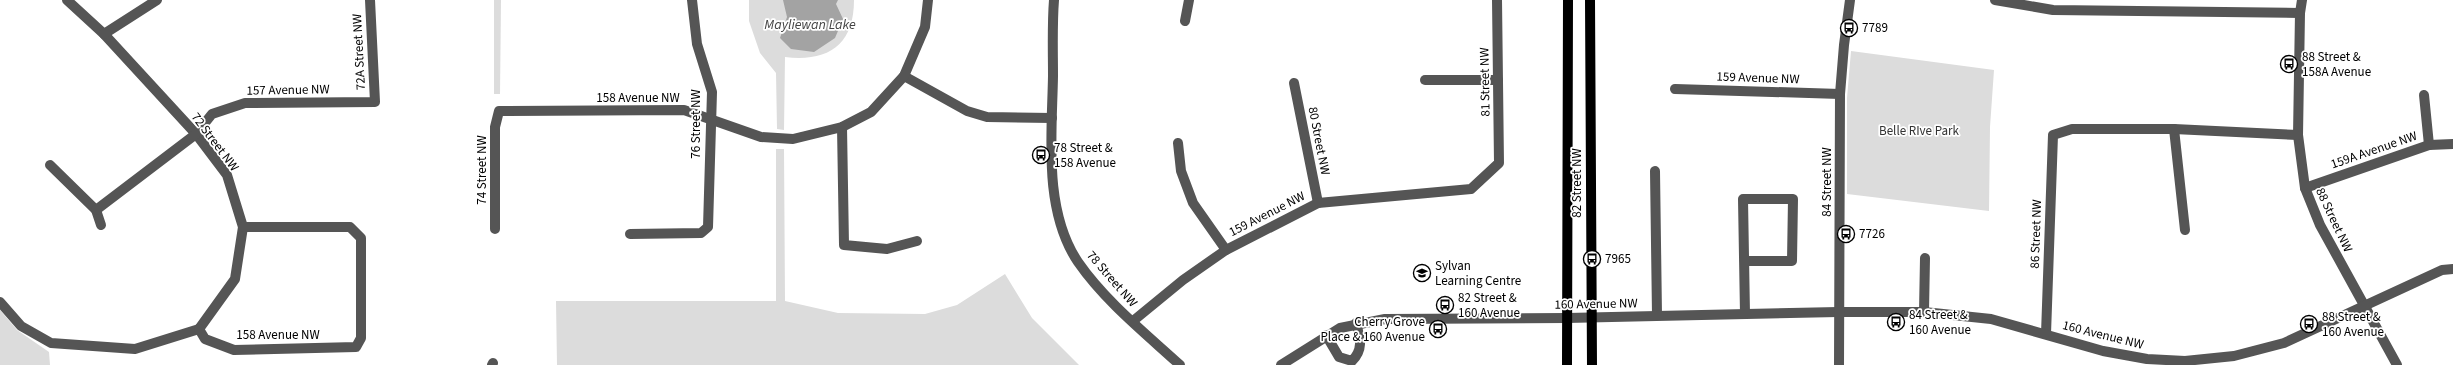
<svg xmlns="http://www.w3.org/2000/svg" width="2453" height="365" viewBox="0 0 2453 365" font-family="'Source Sans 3',sans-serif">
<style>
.green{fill:#dcdcdc}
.water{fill:#a3a3a3}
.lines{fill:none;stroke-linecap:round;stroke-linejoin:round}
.minor{stroke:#555;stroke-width:10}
.major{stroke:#000;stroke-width:10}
.labels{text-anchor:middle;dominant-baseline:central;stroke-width:3.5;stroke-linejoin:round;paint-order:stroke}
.poi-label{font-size:13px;fill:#000;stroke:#fff;text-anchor:start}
.street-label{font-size:13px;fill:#000;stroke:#fff}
.park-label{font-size:13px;fill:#333;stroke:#fff}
.water-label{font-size:14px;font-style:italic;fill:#444;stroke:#fff}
</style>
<rect width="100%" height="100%" fill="#fff"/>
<g class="green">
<path d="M494 0H501L500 94H494Z"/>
<path d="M749 0H854C854 46 827 62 785 57L784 130 777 129 776 73 760 53 749 21Z"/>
<path d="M1851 51 1994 70 1990 127 1989 211 1847 194V98Z"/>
<path d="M776 149H784L785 301 838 313 925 314 957 305 1005 274 1032 318 1079 365H557L556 301H776Z"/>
<path d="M0 310 17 330 49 352 50 365H0Z"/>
</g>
<path class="water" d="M783 0H838L836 4 843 19 835 38 814 52 791 49 780 38 787 17Z"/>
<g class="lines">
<g class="minor">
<path d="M67 0 104 34 196 134 227 175 243 227 235 279 199 329"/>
<path d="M1054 0C1052 25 1053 51 1053 76 1052 135 1043 210 1078 262 1105 301 1145 333 1180 365"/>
<path d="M1995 0 2053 10 2300 13"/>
<path d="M2302 0 2300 13 2298 135 2305 188 2320 225 2397 365"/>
<path d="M1185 21 1189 0"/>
<path d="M104 34 157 0"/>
<path d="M904 76 967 111 987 117 1052 118"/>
<path d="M1425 80H1498"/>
<path d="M1294 83 1318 203"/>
<path d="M1675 89 1840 94"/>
<path d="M2424 95 2429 145"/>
<path d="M842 127 844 245 887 249 917 241"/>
<path d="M2174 129 2185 230"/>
<path d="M1178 143 1181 171 1193 203 1226 250"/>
<path d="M50 165 96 210 101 225"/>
<path d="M1655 171 1657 315"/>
<path d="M2305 188 2429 145 2453 144"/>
<path d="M96 210 196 134 212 114 245 103 375 102 370 0"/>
<path d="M495 229V127L499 111 684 110 761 137 793 139 842 127 871 112 904 76 925 27 928 0"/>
<path d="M630 234 701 233 708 227 712 92 697 44 692 0"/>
<path d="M1744 261H1792L1793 199H1743L1745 314"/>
<path d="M0 302 21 326 51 343 135 349 199 329"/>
<path d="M1924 312 1925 258"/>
<path d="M1133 321 1183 280 1226 250 1318 203 1471 189 1499 163 1497 0"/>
<path d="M199 329 205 339 234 350 356 347 361 338V238L350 227H243"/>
<path d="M2046 334 2053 135 2072 129H2174L2298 135"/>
<path d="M1326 335 1339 357 1352 361C1364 349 1360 338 1356 323"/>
<path d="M492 365 493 363"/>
<path d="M1281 365 1340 328 1385 319 1567 318 1838 312H1924L1991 319 2103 351 2147 359 2185 361 2234 356 2284 343 2442 270 2453 269"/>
<path d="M1839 365 1840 94 1844 45 1850 0"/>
</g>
<g class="major">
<path d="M1590 0 1592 365"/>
<path d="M1567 365 1568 0"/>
</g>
</g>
<defs>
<g id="bus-ring" transform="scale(0.9)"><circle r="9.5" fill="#fff" stroke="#000" stroke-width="1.5"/><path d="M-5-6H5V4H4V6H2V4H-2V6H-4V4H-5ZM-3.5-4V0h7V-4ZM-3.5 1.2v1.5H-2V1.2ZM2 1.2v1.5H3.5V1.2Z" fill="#000"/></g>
<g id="school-ring" transform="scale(0.9)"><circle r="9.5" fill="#fff" stroke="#000" stroke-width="1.5"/><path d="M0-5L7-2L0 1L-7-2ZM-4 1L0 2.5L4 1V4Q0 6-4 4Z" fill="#000"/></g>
</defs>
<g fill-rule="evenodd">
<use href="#bus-ring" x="1849" y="28"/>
<use href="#bus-ring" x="2289" y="64"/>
<use href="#bus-ring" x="1041" y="155"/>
<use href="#bus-ring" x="1846" y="234"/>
<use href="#bus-ring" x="1592" y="259"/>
<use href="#school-ring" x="1422" y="273"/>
<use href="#bus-ring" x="1445" y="305"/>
<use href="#bus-ring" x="1896" y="322"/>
<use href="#bus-ring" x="2309" y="324"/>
<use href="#bus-ring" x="1438" y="329"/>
</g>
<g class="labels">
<g class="poi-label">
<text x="1862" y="28">7789</text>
<text x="2302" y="57">88 Street &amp;<tspan x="2302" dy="15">158A Avenue</tspan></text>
<text x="1054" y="148">78 Street &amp;<tspan x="1054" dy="15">158 Avenue</tspan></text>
<text x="1859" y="234">7726</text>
<text x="1605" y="259">7965</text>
<text x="1435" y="266">Sylvan<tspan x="1435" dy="15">Learning Centre</tspan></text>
<text x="1458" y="298">82 Street &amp;<tspan x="1458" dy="15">160 Avenue</tspan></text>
<text x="1909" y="315">84 Street &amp;<tspan x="1909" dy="15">160 Avenue</tspan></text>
<text x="2322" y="317">88 Street &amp;<tspan x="2322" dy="15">160 Avenue</tspan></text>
<text x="1425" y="322" text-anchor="end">Cherry Grove<tspan x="1425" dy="15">Place &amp; 160 Avenue</tspan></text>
</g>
<g class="street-label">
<text transform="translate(359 52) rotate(-93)">72A Street NW</text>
<text transform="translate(1758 78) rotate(2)">159 Avenue NW</text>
<text transform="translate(1485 82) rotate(-91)">81 Street NW</text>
<text transform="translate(288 90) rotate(-1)">157 Avenue NW</text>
<text x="638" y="98">158 Avenue NW</text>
<text transform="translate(696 124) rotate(-90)">76 Street NW</text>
<text transform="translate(1319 141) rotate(79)">80 Street NW</text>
<text transform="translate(215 142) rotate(53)">72 Street NW</text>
<text transform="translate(2374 150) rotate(-19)">159A Avenue NW</text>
<text transform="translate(482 170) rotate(-90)">74 Street NW</text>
<text transform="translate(1827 182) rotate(-90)">84 Street NW</text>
<text transform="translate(1577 183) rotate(-90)">82 Street NW</text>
<text transform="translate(1267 214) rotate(-27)">159 Avenue NW</text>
<text transform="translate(2334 220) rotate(65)">88 Street NW</text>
<text transform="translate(2036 234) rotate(-88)">86 Street NW</text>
<text transform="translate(1112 279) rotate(49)">78 Street NW</text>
<text transform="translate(1596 304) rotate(-1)">160 Avenue NW</text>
<text x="278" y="335">158 Avenue NW</text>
<text transform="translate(2103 335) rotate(14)">160 Avenue NW</text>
</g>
<g class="park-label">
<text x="1919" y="131">Belle RIve Park</text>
</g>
<g class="water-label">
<text x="810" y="25">Mayliewan Lake</text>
</g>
</g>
</svg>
